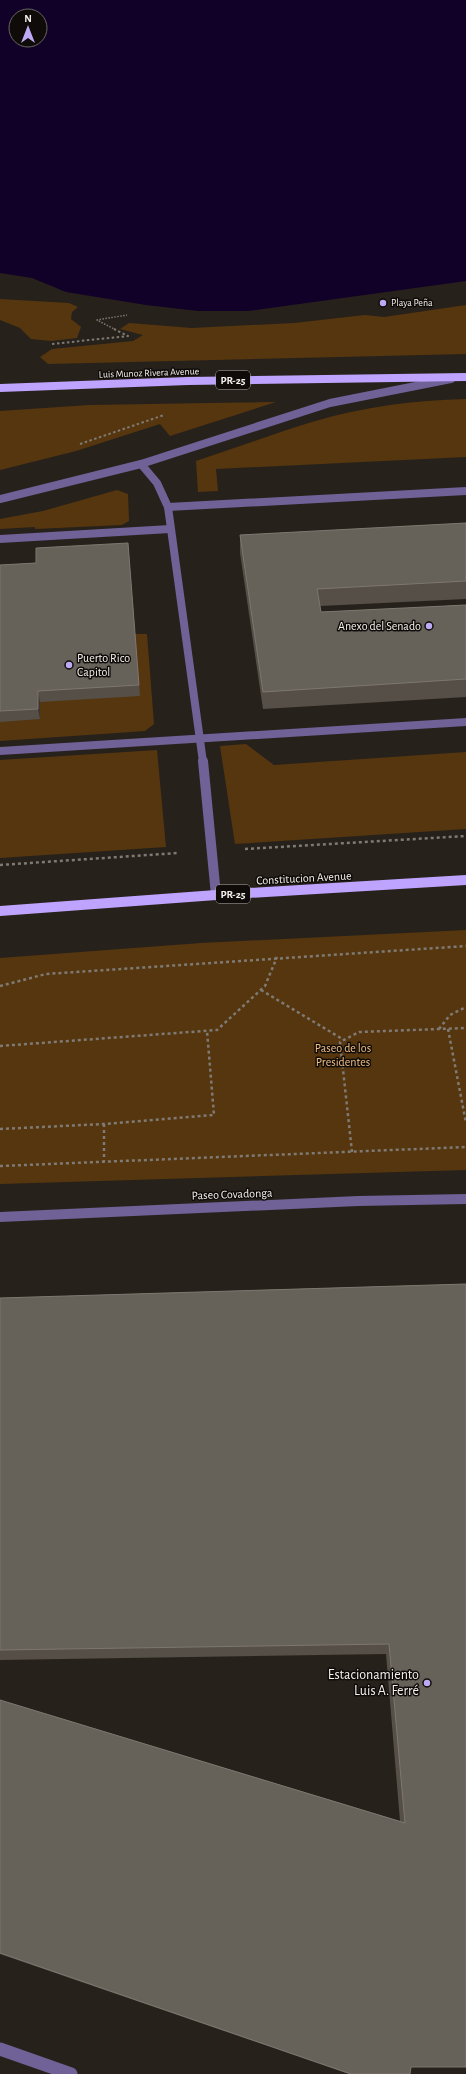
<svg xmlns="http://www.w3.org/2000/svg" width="466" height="2074" viewBox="0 0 466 2074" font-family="'Alegreya Sans',sans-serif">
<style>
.green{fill:#56360f}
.water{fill:#110128;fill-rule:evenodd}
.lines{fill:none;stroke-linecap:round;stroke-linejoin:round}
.path-far2{stroke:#7f7a74;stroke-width:1.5;stroke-dasharray:1.5 1.5;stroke-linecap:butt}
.path-far1{stroke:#7f7a74;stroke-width:2;stroke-dasharray:2.5 2.5;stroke-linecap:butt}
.path{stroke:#7f7a74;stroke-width:2.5;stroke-dasharray:3 3;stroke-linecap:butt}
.minor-far2{stroke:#706197;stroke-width:8}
.minor-far1{stroke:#706197;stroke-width:10}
.minor{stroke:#706197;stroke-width:13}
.major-far1{stroke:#bea4fe;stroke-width:8}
.major{stroke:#bea4fe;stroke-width:10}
.wall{fill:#554f47}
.shaded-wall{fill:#3b352e}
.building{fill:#666159;stroke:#7d7770}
.poi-dot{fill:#bea9f4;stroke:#0e0b08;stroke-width:1.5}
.labels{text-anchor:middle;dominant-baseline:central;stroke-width:3;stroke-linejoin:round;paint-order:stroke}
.far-poi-label{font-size:10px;fill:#f5f1ec;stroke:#0e0b08;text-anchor:start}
.far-street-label{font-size:10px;fill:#f5f1ec;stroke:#0e0b08}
.shield{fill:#0e0b08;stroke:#b0aca8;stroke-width:1}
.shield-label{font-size:11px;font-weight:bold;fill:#f5f1ec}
.poi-label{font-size:12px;fill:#f5f1ec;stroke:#0e0b08;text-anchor:end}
.street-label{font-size:12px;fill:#f5f1ec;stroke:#0e0b08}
.park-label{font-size:12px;fill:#f5c087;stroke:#0e0b08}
.near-poi-label{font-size:14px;fill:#f5f1ec;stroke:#0e0b08;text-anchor:end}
</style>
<rect width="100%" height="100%" fill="#27211b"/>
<g class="green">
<path d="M0 299 69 303 78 307 72 312 71 319 81 327 77 338 51 341 31 339 20 328 0 320Z"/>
<path d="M466 305V354L48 364 40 357 52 349 133 341 143 335 120 329 129 323 192 328 294 323 365 315 384 317Z"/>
<path d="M466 399V457L216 469 218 491 198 492 196 461C235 448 273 434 312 422 361 407 415 400 466 399Z"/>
<path d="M276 402 170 436 160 424 76 451 0 470V411L89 405Z"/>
<path d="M117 490 128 494 129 521 122 525 35 529V527L0 529V519L43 511Z"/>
<path d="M135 634H147L154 724 145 731 0 741V722L40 702Z"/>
<path d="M246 744 274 765 466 752V829L235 844 220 746Z"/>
<path d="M157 750 166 847 0 858V760Z"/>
<path d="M466 930V1170L0 1184V958L201 943Z"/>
</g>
<path class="water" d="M0 0H466V281L248 311H198L146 305 66 292 32 278 0 273ZM16 16H40V40H16Z"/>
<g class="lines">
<path class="path-far2" d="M116 330 97 320 127 315"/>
<g class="path-far1">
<path d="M52 344 128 336 114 329"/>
<path d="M80 444 164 415"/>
</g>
<g class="path">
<path d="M245 849 466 836"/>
<path d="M0 865 178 853"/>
<path d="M0 986 46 974 466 946"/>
<path d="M261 990 344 1040"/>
<path d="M439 1029 450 1015 466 1007"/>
<path d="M448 1029 466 1123"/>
<path d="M0 1046 217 1030 265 986 277 957"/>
<path d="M104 1124V1161"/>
<path d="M0 1129 104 1124 214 1115 207 1031"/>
<path d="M352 1152 340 1042 359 1032 466 1028"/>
<path d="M0 1166 466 1147"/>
</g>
<g class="minor-far2">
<path d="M141 464 157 483 168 507 203 762"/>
<path d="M0 499 141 464 330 403 451 379"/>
<path d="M168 507 466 491"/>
<path d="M0 539 170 529"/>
<path d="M0 751 466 722"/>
</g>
<g class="minor-far1">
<path d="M203 761 216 895"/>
<path d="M0 1217 358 1201 466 1199"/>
</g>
<path class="minor" d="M0 2049 71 2074"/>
<path class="major-far1" d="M0 388 188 381 466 377"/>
<path class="major" d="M0 911 216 895 466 880"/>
</g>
<g class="wall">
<path d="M466 523V599L320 606 321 612 466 605V697L263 709 240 553V535Z"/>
<path d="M128 543 140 696 40 702V719L0 722V565L36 563Z"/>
<path d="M466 1284 411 2067 410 2074H349L0 1954V1700L400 1821 386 1654 0 1660V1298Z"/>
</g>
<path class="shaded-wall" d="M38 691 40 702V719L38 709Z"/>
<g class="building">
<path d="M466 523V581L317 589 321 612 466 605V679L263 692 240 535Z"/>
<path d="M128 543 139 685 38 691V709L0 711V565L36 563V548Z"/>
<path d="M466 1284V2067H411L410 2074H351L0 1953V1700L405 1823 389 1644 0 1650V1298Z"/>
</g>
<g class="poi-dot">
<circle cx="383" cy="303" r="4"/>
<circle cx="429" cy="626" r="4"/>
<circle cx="69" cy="665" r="4"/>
<circle cx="427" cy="1683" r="4"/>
</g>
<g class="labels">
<g class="far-poi-label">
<text x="391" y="303">Playa Peña</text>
</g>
<g class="far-street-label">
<text transform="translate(149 373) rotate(-2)">Luis Munoz Rivera Avenue</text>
</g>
<g class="shield">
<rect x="216" y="371" width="34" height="18" rx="3"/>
<rect x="216" y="885" width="34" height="18" rx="3"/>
</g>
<g class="shield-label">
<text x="233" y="380">PR-25</text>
<text x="233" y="894">PR-25</text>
</g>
<g class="poi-label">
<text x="421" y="626">Anexo del Senado</text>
<text x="77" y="658" text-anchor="start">Puerto Rico<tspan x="77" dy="14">Capitol</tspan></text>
</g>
<g class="street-label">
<text transform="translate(304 878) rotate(-3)">Constitucion Avenue</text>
<text transform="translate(232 1194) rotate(-2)">Paseo Covadonga</text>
</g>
<g class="park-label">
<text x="343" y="1048">Paseo de los<tspan x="343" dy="14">Presidentes</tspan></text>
</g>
<g class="near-poi-label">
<text x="419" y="1675">Estacionamiento<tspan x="419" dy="16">Luis A. Ferré</tspan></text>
</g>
</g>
<g transform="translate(28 28)"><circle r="19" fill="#0e0b08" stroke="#6a6763"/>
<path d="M0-3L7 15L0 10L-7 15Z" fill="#bea9f4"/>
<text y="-6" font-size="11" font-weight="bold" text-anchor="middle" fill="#f5f1ec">N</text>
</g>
</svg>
